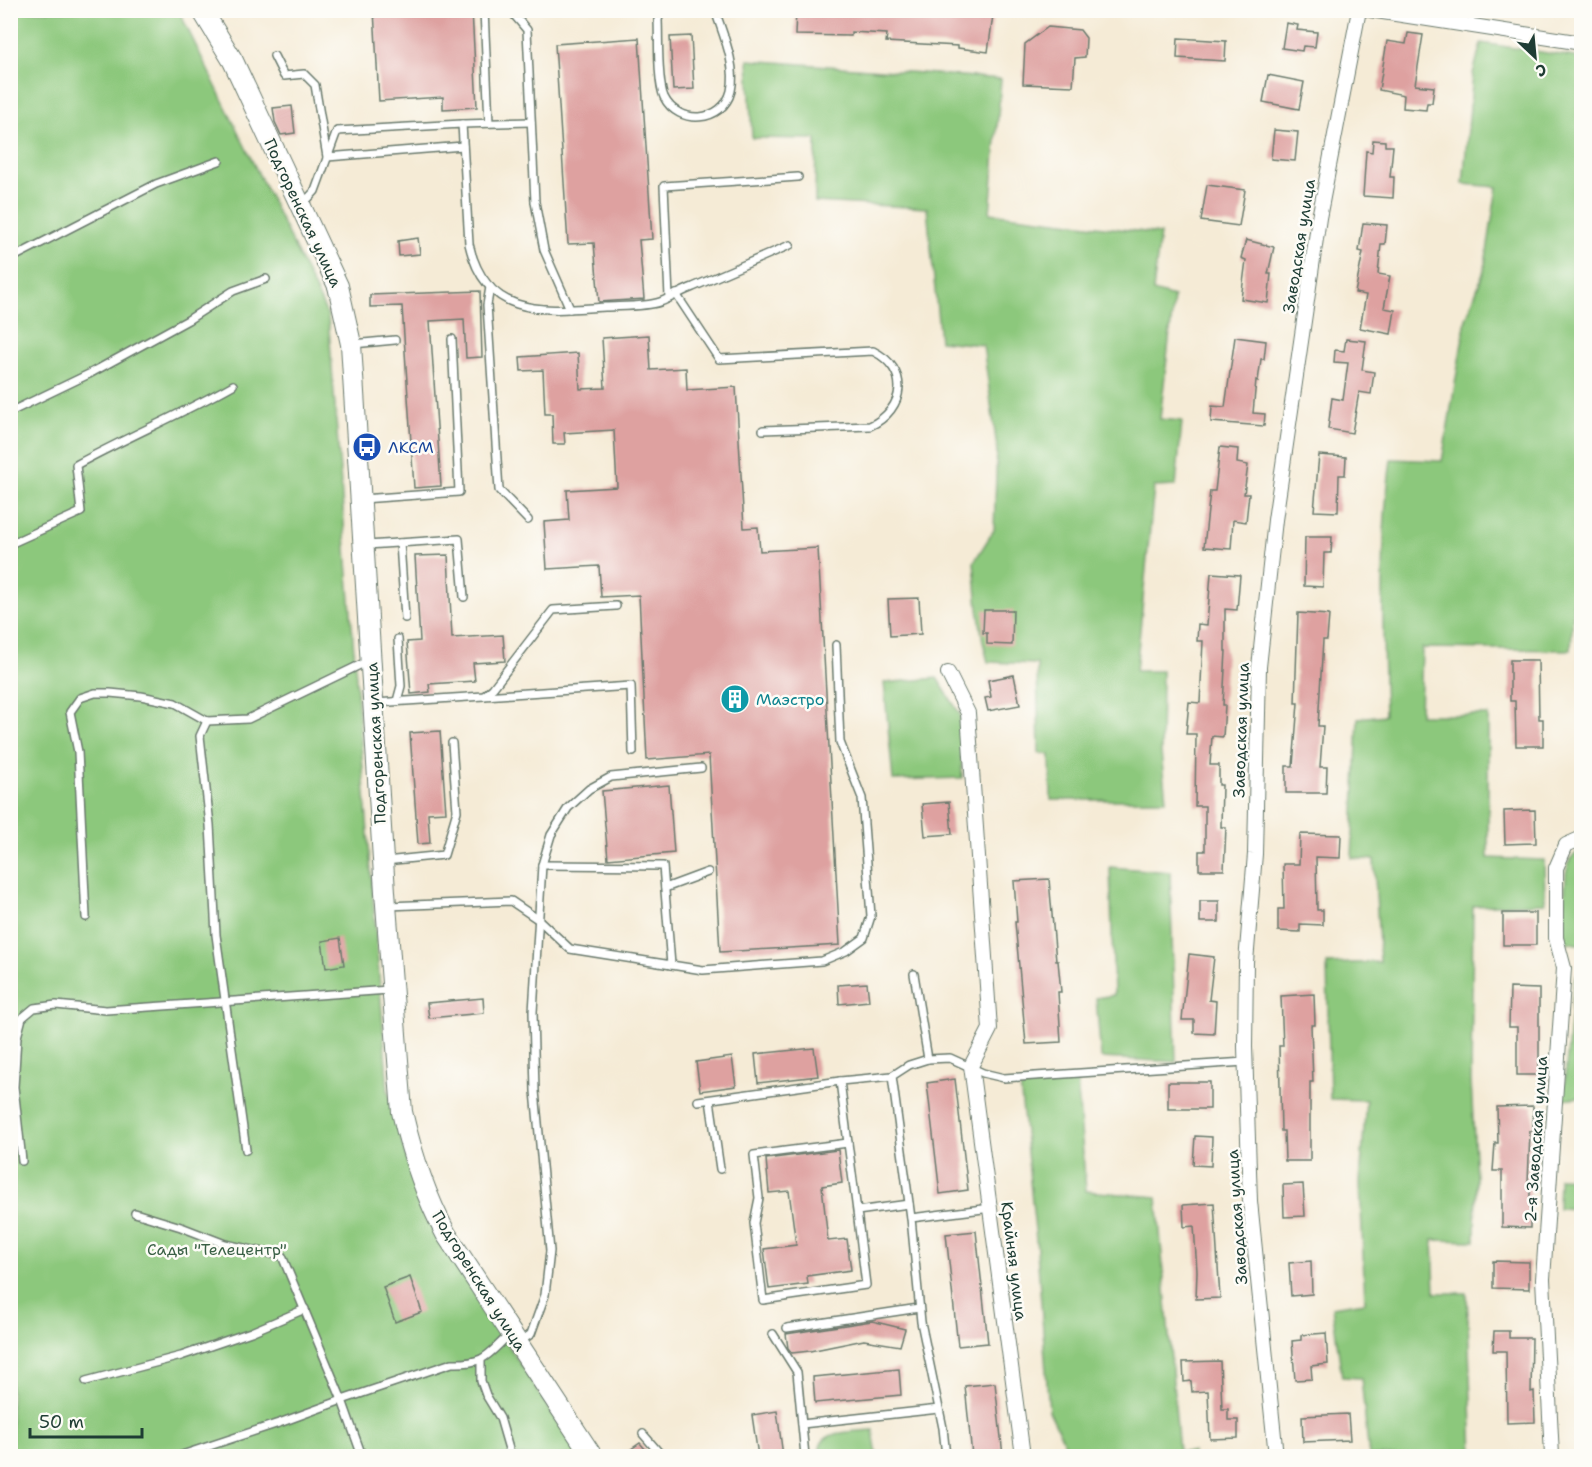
<svg xmlns="http://www.w3.org/2000/svg" width="1592" height="1467" viewBox="0 0 1592 1467" font-family="'Shantell Sans',sans-serif">
<style>
.green{fill:#8cc87c;stroke:#568258;stroke-width:1.5}
.building{fill:#dea1a0}
.lines{fill:none;stroke-linecap:round;stroke-linejoin:round}
.lane-casing{stroke:#6a7a6d;stroke-width:10}
.street-casing{stroke:#6a7a6d;stroke-width:16}
.secondary-casing{stroke:#6a7a6d;stroke-width:22}
.lane{stroke:#fff;stroke-width:7}
.street{stroke:#fff;stroke-width:14}
.secondary{stroke:#fff;stroke-width:20}
.labels{text-anchor:middle;dominant-baseline:central;stroke-width:5;stroke-linejoin:round;paint-order:stroke}
.street-label{font-size:16px;fill:#1f3d34;stroke:#fdfcf7}
.transit-label{font-size:16px;fill:#164399;stroke:#fdfcf7;text-anchor:start}
.culture-label{font-size:16px;fill:#0d838f;stroke:#fdfcf7;text-anchor:start}
.park-label{font-size:16px;fill:#3a6046;stroke:#fdfcf7}
</style>
<rect width="100%" height="100%" fill="#fdfcf7"/>
<filter id="ink" filterUnits="userSpaceOnUse"><feTurbulence type="fractalNoise" baseFrequency=".0167" numOctaves="2"/><feDisplacementMap in="SourceGraphic" scale="12" xChannelSelector="R" yChannelSelector="G"/><feConvolveMatrix kernelMatrix="1 2 1 2 8 2 1 2 1" color-interpolation-filters="sRGB"/></filter>
<filter id="wash" filterUnits="userSpaceOnUse"><feTurbulence type="fractalNoise" baseFrequency=".008" numOctaves="4" result="noise"/><feDisplacementMap in="SourceGraphic" scale="24" xChannelSelector="R" yChannelSelector="G"/><feGaussianBlur stdDeviation="1.35" result="paint"/><feColorMatrix in="noise" values="0 0 0 0 0 0 0 0 0 0 0 0 0 0 0 0 0 1.4 0 .05"/><feComposite in="paint" operator="in"/></filter>
<g filter="url(#wash)">
<rect width="100%" height="100%" fill="#f5ebd6"/>
<g class="green">
<path d="M10 11H179L328 316 388 1091 420 1209 580 1456H11Z"/>
<path d="M1481 43 1581 58V544H1576L1571 650 1422 648 1420 715H1488V858L1544 860 1545 903 1473 906 1471 1081 1476 1177 1475 1241 1433 1240 1435 1293H1467L1473 1456H1369L1361 1378 1342 1377 1332 1307 1365 1302 1360 1183 1366 1100 1330 1099 1327 964 1380 962 1374 860 1352 858 1358 718 1385 715C1383 656 1382 597 1384 538 1384 512 1388 485 1391 459L1442 461 1466 319 1484 271 1497 187 1463 184 1473 74Z"/>
<path d="M748 60 1001 79 990 213 1160 234 1153 291 1174 297 1160 419 1182 421 1176 486 1154 487 1136 671H1162L1161 752 1166 800H1051L1050 755 1039 753 1037 664 988 662 983 642 978 609 974 562 994 530 997 448 983 345 940 341 927 208 815 202 816 139 752 138Z"/>
<path d="M937 678 960 714 962 778 893 780 884 683Z"/>
<path d="M1581 849 1582 945 1567 942 1563 930 1566 873 1570 859Z"/>
<path d="M1110 867 1170 872 1176 1062 1101 1058 1096 998 1114 995Z"/>
<path d="M1581 968V1097L1563 1099 1574 981Z"/>
<path d="M1077 1079 1086 1191 1157 1197 1179 1452H1192V1456H1142L1141 1455 1166 1453 1067 1448 1049 1411 1037 1250 1020 1084Z"/>
<path d="M1559 1178 1581 1179V1209L1558 1208Z"/>
<path d="M873 1430 877 1456H821C813 1429 855 1432 873 1430Z"/>
</g>
<g id="blocks">
<g class="building">
<path d="M374 10H472L477 107 443 109V97L379 101Z"/>
<path d="M796 10H852V12L919 16V10H959L993 15 988 52 958 48V46L886 42 887 34 851 32V36L795 35Z"/>
<path d="M1286 23 1298 25 1297 30 1317 32 1315 47 1303 46 1302 51 1282 48Z"/>
<path d="M1048 27 1080 30 1086 38 1085 57 1075 58 1073 86 1023 84 1025 44Z"/>
<path d="M1408 33 1423 35 1415 85 1434 87 1432 103H1427L1426 110 1403 108 1404 95 1379 90 1387 41 1406 44Z"/>
<path d="M691 36 694 89 673 90 670 37Z"/>
<path d="M639 38 652 239 639 240 644 299 599 302 594 243 568 244 555 44Z"/>
<path d="M1178 38 1226 41 1225 61 1177 58Z"/>
<path d="M1268 75 1304 82 1299 109 1263 102Z"/>
<path d="M292 106 295 133 281 135 275 122 273 108Z"/>
<path d="M1274 130 1298 132 1295 161 1271 159Z"/>
<path d="M1373 140 1385 141V146H1393L1390 177H1394L1393 198 1363 196 1366 151 1372 152Z"/>
<path d="M1207 185 1245 190 1239 226 1201 221Z"/>
<path d="M1363 223 1387 225 1385 244H1381L1378 274 1390 276 1384 308 1395 310 1391 334 1360 328 1366 295 1355 293 1363 252 1359 251Z"/>
<path d="M418 238 420 254 399 256 398 241Z"/>
<path d="M1246 240 1274 247 1268 274H1271L1268 303 1241 299 1246 260 1241 258Z"/>
<path d="M480 291 482 357 466 358 464 319 430 321 441 486 414 488 402 306 370 307V295Z"/>
<path d="M649 335 651 370 686 368 687 390 736 387 744 528 758 527 760 551 818 548 840 945 720 952 709 755 647 760 639 595 601 597 599 566 547 569 544 522 569 520 567 490 617 487 614 430 564 433 565 444H553L552 414H545L543 370 521 371 520 357 578 353 580 389 605 388 602 338Z"/>
<path d="M1235 337 1266 341 1264 359H1261L1258 381 1256 380 1253 413 1265 414 1264 426 1211 422 1212 406 1225 407Z"/>
<path d="M1346 339 1366 341 1362 370 1374 372 1371 394 1359 392 1352 433 1328 429 1332 398 1343 400 1348 363 1334 362 1335 350 1344 351Z"/>
<path d="M1220 447 1238 449 1237 463 1248 465 1244 494H1249L1246 522 1233 520 1231 549 1204 547 1210 491H1215Z"/>
<path d="M1319 455 1346 457 1345 475H1339L1338 512 1314 511Z"/>
<path d="M1305 537H1332L1331 553H1324L1323 587 1304 586Z"/>
<path d="M448 555 452 638 503 635 505 661 473 663 475 681 429 684 430 692 411 694 407 642 420 641 415 556Z"/>
<path d="M1211 573 1240 575 1237 610 1225 609V651H1226L1223 705H1225L1223 737 1212 736 1210 765H1219V785H1222L1221 827H1226L1224 870H1199V851H1205V806H1195L1196 734H1186L1189 702 1200 703 1203 641H1197L1198 624 1207 625Z"/>
<path d="M919 598 921 634 890 636 888 599Z"/>
<path d="M984 610H1013L1012 645 987 644V633H983Z"/>
<path d="M1298 613 1329 615 1327 640H1323L1318 726H1323L1320 767H1327L1326 793H1286V766H1293L1298 703H1295Z"/>
<path d="M1510 660H1538L1539 719H1543V746H1516L1515 701H1510Z"/>
<path d="M1014 675 1020 705 988 711 985 698 991 697 988 680Z"/>
<path d="M440 731 446 812 428 813 430 843 418 844 410 733Z"/>
<path d="M669 785 674 853 608 859 602 791Z"/>
<path d="M949 802 952 834 925 836 922 804Z"/>
<path d="M1535 810 1536 843 1505 844 1504 811Z"/>
<path d="M1300 834 1341 835 1340 858 1316 857 1317 910H1323V925L1300 924V932L1278 931V909H1284L1283 864H1299Z"/>
<path d="M1049 879 1056 961H1058L1061 992H1058L1061 1042 1026 1044 1015 922H1017L1014 881Z"/>
<rect x="1200" y="901" width="19" height="21"/>
<rect x="1503" y="913" width="33" height="32"/>
<path d="M340 938 344 965 326 968 322 941Z"/>
<path d="M1189 954 1214 957 1209 1000 1216 1001 1214 1034 1194 1033V1020H1182Z"/>
<path d="M867 983 869 1001 839 1004 838 985Z"/>
<path d="M1510 988 1539 989V1075H1517V1027H1509Z"/>
<path d="M1314 994 1315 1025H1311L1313 1082H1310V1161H1285L1284 1131H1281L1279 1046H1283L1281 996Z"/>
<path d="M483 998 484 1013 429 1018 427 1003Z"/>
<path d="M814 1048 818 1076 758 1083 755 1054Z"/>
<path d="M732 1057 736 1086 700 1091 696 1062Z"/>
<path d="M955 1079 968 1190 940 1194 927 1083Z"/>
<rect x="1168" y="1082" width="42" height="27"/>
<path d="M1533 1106V1131H1530L1528 1183H1530V1228L1502 1227V1171H1493L1495 1143H1498L1497 1107Z"/>
<path d="M1195 1136 1212 1137 1211 1166 1193 1165Z"/>
<path d="M838 1150 842 1183 822 1186 828 1241 847 1239 851 1270 807 1276 808 1284 769 1289 764 1249 796 1245 789 1191 769 1193 766 1159Z"/>
<path d="M1303 1184 1305 1216 1284 1217 1283 1185Z"/>
<path d="M1214 1203 1220 1298 1196 1299 1197 1271 1194 1226 1184 1227 1183 1205Z"/>
<path d="M976 1231 988 1343 958 1346 946 1234Z"/>
<path d="M1311 1261 1312 1294 1291 1296 1289 1263Z"/>
<path d="M1493 1261 1529 1262V1289L1493 1288Z"/>
<path d="M410 1277 422 1312 395 1322 383 1287Z"/>
<path d="M872 1321 905 1329 900 1346 864 1340 810 1351 792 1353 788 1348 786 1334Z"/>
<path d="M1494 1331H1509V1338H1532L1531 1392 1534 1391 1535 1422 1507 1423 1506 1351H1493Z"/>
<path d="M1326 1333 1328 1364 1311 1366 1312 1379 1295 1380 1292 1341 1301 1340V1335Z"/>
<path d="M1220 1361 1222 1409H1228V1420H1238V1438L1210 1439 1208 1391 1192 1392 1191 1381 1184 1382 1183 1362Z"/>
<path d="M899 1369 901 1395 815 1403 813 1377Z"/>
<path d="M995 1383 1003 1456H972L965 1386Z"/>
<path d="M777 1411 783 1456H758L752 1415Z"/>
<path d="M1348 1414 1350 1440 1303 1442 1302 1416Z"/>
<path d="M640 1443 651 1456H621Z"/>
</g>
</g>
</g>
<g filter="url(#ink)">
<use href="#blocks" fill-opacity="0" stroke="#6a7a6d" stroke-width="1.5"/>
<g class="lines">
<g class="lane-casing">
<g id="lane">
<path d="M484 10 489 123"/>
<path d="M510 10 527 30 535 202 544 250 570 309"/>
<path d="M661 10 658 20C659 39 657 81 664 97 678 126 723 123 731 91 737 65 723 35 715 10"/>
<path d="M274 56 284 76 304 74 315 85 327 157 463 146"/>
<path d="M462 124 531 122"/>
<path d="M302 205 315 191 337 131 462 124 469 244C486 319 544 311 605 307 620 306 646 307 660 302 671 298 682 291 693 287 725 273 758 259 790 245"/>
<path d="M10 259 156 184 219 161"/>
<path d="M490 287 487 305 499 490 528 520"/>
<path d="M676 294 719 359 873 351C910 369 906 409 870 426L763 430"/>
<path d="M669 297 664 186 798 177"/>
<path d="M353 344 395 340"/>
<path d="M10 412 89 374 188 320 233 291 266 279"/>
<path d="M362 499 459 492 452 339"/>
<path d="M400 543 405 618"/>
<path d="M10 544 81 512 76 465C127 437 182 414 233 385"/>
<path d="M367 545 459 539 464 597"/>
<path d="M484 696 631 686 633 752"/>
<path d="M397 701 401 686 398 639"/>
<path d="M375 703 484 696 493 688 553 610 616 606"/>
<path d="M207 721 200 736 210 825 216 935 246 1150"/>
<path d="M385 861 444 855 457 811 452 743"/>
<path d="M542 865 663 866 671 965"/>
<path d="M665 888 708 872"/>
<path d="M388 906 511 901 539 920 570 949 703 970 822 961 846 951 864 938 871 916 862 798 840 742 836 645"/>
<path d="M86 917 78 752 70 712 80 698 95 693H110L141 696 175 703 207 721 248 719 368 661"/>
<path d="M914 974 928 1059"/>
<path d="M710 1100 720 1169"/>
<path d="M698 1101 840 1081"/>
<path d="M848 1143 840 1081 892 1076"/>
<path d="M22 1161 14 1087 17 1037 22 1018 34 1008 56 1005 106 1010 389 990"/>
<path d="M857 1211 848 1143 754 1155 759 1198 754 1223 763 1300 866 1285 857 1211 909 1204"/>
<path d="M135 1213 181 1227 225 1244 282 1256 342 1400 452 1363C486 1364 487 1355 510 1334"/>
<path d="M911 1218 892 1076 909 1065 928 1059 950 1058 983 1073 1004 1078 1245 1062"/>
<path d="M787 1328 919 1308"/>
<path d="M773 1334 797 1372 805 1456"/>
<path d="M520 1342 531 1334 545 1295 550 1251 535 1091 533 1012 542 865 551 835 568 808 589 789 611 777 701 768"/>
<path d="M481 1360V1381L486 1395 500 1418 511 1456"/>
<path d="M86 1381 181 1356 251 1332 305 1309"/>
<path d="M802 1424 939 1409"/>
<path d="M643 1434 662 1456"/>
<path d="M179 1456 282 1422 342 1400 362 1456"/>
<path d="M946 1456 943 1428 921 1322 911 1218 991 1208"/>
</g>
</g>
<g class="street-casing">
<g id="street">
<path d="M1370 10 1582 43"/>
<path d="M948 673 968 713 990 1029 971 1066 1023 1456"/>
<path d="M1276 1456 1250 1201 1245 1047 1246 962 1255 854 1259 667 1275 520 1319 218 1359 10"/>
<path d="M1552 1456 1543 1279 1564 968 1556 938V868L1566 845 1582 838"/>
</g>
</g>
<g class="secondary-casing">
<path id="secondary" d="M202 10 233 61 338 286 351 344 385 892 402 1112C412 1155 425 1195 446 1234L592 1456"/>
</g>
<use href="#lane" class="lane"/>
<use href="#street" class="street"/>
<use href="#secondary" class="secondary"/>
</g>
</g>
<defs>
<g id="bus-disc" transform="scale(1.5)"><circle r="9.5" fill="#1a4fb4" stroke="#fdfcf7"/><path d="M-5-6H5V4H4V6H2V4H-2V6H-4V4H-5ZM-3.5-4V0h7V-4ZM-3.5 1.2v1.5H-2V1.2ZM2 1.2v1.5H3.5V1.2Z" fill="#fff"/></g>
<g id="building-disc" transform="scale(1.5)"><circle r="9.5" fill="#0f9aa8" stroke="#fdfcf7"/><path d="M-4-6H4V6H1V3H-1V6H-4ZM-2.5-4.3h1.7v1.8h-1.7ZM.8-4.3h1.7v1.8H.8ZM-2.5-1h1.7V.8h-1.7ZM.8-1h1.7V.8H.8Z" fill="#fff"/></g>
</defs>
<g fill-rule="evenodd">
<use href="#bus-disc" x="367" y="447"/>
<use href="#building-disc" x="735" y="699"/>
</g>
<g class="labels">
<g class="street-label">
<text transform="translate(303 213) rotate(65)">Подгоренская улица</text>
<text transform="translate(1299 246) rotate(-81)">Заводская улица</text>
<text transform="translate(1241 730) rotate(-88)">Заводская улица</text>
<text transform="translate(376 743) rotate(-93)">Подгоренская улица</text>
<text transform="translate(1536 1139) rotate(-86)">2-я Заводская улица</text>
<text transform="translate(1237 1217) rotate(-94)">Заводская улица</text>
<text transform="translate(1014 1261) rotate(83)">Крайняя улица</text>
<text transform="translate(479 1281) rotate(58)">Подгоренская улица</text>
</g>
<g class="transit-label">
<text x="388" y="447">ЛКСМ</text>
</g>
<g class="culture-label">
<text x="756" y="699">Маэстро</text>
</g>
<g class="park-label">
<text x="217" y="1249">Сады "Телецентр"</text>
</g>
</g>
<rect width="1592" height="1467" fill="none" stroke="#fdfcf7" stroke-width="36"/>
<g transform="translate(1535 57) rotate(154)" stroke="#fdfcf7" stroke-width="4.5" paint-order="stroke">
<path d="M0-4.5L10 22L0 15L-10 22Z" fill="#1f3d34"/>
<text y="-9" font-size="16" font-weight="bold" text-anchor="middle" fill="#1f3d34">С</text>
</g>
<path d="M30 1428v9h112v-9" fill="none" stroke="#1f3d34" stroke-width="3"/>
<text x="39" y="1428" font-size="18" fill="#1f3d34" stroke="#fdfcf7" stroke-width="4.5" paint-order="stroke">50 m</text>
</svg>
